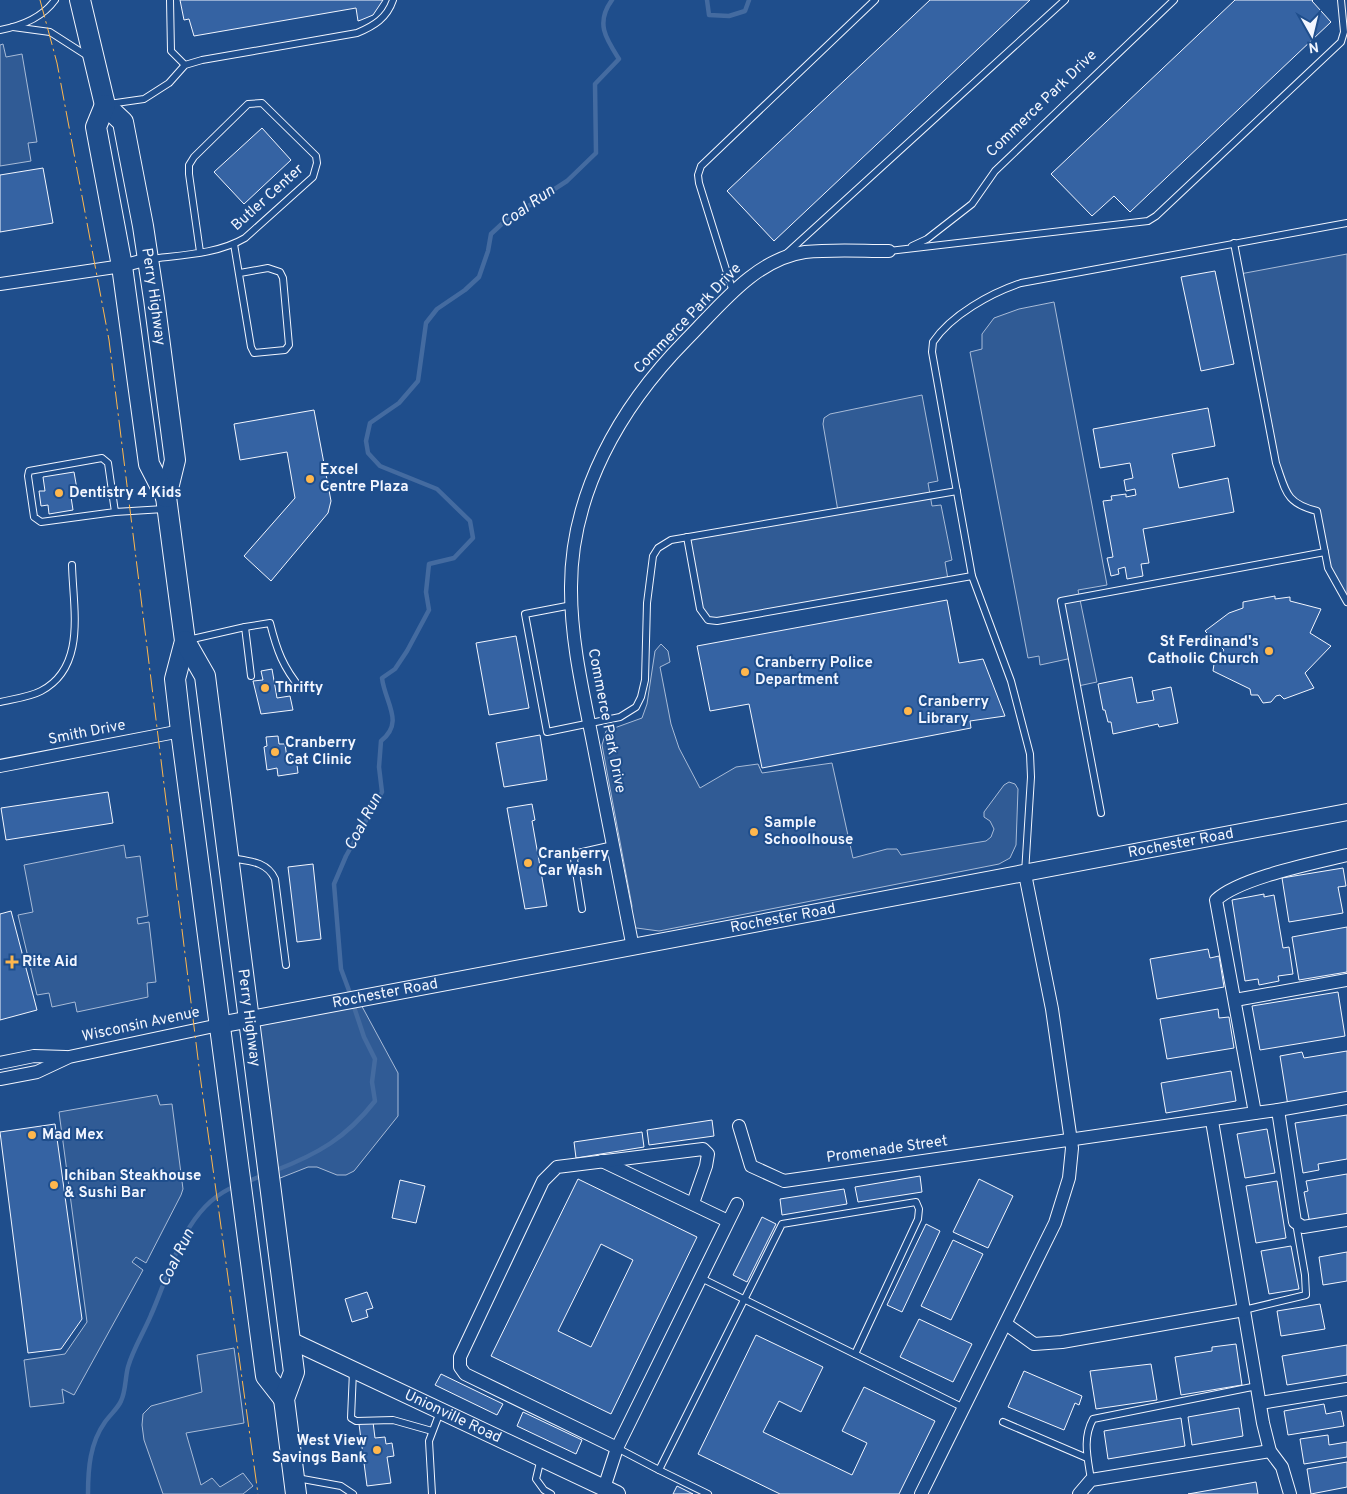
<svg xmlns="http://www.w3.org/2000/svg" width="1347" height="1494" viewBox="0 0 1347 1494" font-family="Overpass,sans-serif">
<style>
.built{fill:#305b95;stroke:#a8bbd7}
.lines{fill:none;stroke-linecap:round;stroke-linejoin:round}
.stream{stroke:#446ba0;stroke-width:4.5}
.building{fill:#3563a3;stroke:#f2f6ff;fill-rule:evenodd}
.service-casing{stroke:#f2f6ff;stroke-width:8}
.minor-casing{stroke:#f2f6ff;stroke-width:14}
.tertiary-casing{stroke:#f2f6ff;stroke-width:18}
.primary-casing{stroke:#f2f6ff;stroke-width:22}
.service{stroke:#1f4e8c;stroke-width:6}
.minor{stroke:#1f4e8c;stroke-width:12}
.tertiary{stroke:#1f4e8c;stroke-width:16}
.primary{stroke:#1f4e8c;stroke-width:20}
.power{stroke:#ffb74d;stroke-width:1;stroke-dasharray:18 4 2.5 4;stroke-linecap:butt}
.poi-dot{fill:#ffb74d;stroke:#1f4e8c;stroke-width:2}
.labels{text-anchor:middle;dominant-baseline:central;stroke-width:4;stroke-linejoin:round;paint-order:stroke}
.street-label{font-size:15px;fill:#f2f6ff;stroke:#1f4e8c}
.poi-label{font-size:15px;font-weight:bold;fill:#f2f6ff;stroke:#1f4e8c;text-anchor:start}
.water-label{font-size:16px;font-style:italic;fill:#f2f6ff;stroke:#1f4e8c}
</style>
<rect width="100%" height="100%" fill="#1f4e8c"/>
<g class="built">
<path d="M3 44 6 57 22 54 37 142 28 143 31 161 0 166V45Z"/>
<path d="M1347 254V601L1328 568 1318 510 1288 497 1276 462 1240 274Z"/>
<path d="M1054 302 1107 585 1078 590 1097 682 1078 686 1072 658 1040 665 1039 656 1028 658 970 352 982 349V334L994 318 1019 309Z"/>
<path d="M922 395 938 481 928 483 932 506 941 505 952 560 945 562 948 579 717 621 703 616 687 537 838 511 823 424 824 418 830 414Z"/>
<path d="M661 644 668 651 670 662 660 667 671 724 679 748 700 788 736 767 758 764 762 773 832 763 853 858 887 849H897L901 855 986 841 991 837 994 829 990 821 984 817V812L1004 785 1009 782 1015 784 1018 789 1016 845 1010 858 999 864 659 931 629 927 632 906 602 745 606 731 642 718 647 704 655 651Z"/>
<path d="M124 845 126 858 140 856 148 916 137 918 138 924 149 922 156 982 147 983 148 997 77 1012 75 1002 52 1007 49 993 37 995 18 915 33 912 24 865Z"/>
<path d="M358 999 398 1073V1116L354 1171 346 1175H337L317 1167H308L270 1182 249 1020Z"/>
<path d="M157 1095 160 1105 172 1104 183 1189 181 1195 146 1263 136 1257 132 1262 143 1270 74 1395 62 1389 64 1403 30 1407 24 1360 65 1354 87 1322 59 1112Z"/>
<path d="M234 1348 244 1423 186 1433 201 1485 212 1478 220 1487 243 1473 253 1486 243 1494H163L144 1440 142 1425 143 1414 151 1406 202 1392 197 1355Z"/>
</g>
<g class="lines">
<g class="stream">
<path d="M707 0 709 15 729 16 745 11 749 0"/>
<path d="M351 996 341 969 334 884 346 856 382 792 379 767 381 741C405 722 385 703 382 678L395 669 407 651 429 610 426 592 429 564 454 558 473 538 470 521 437 489 380 466 368 453 366 441 370 423 399 403 418 381 426 323 437 309 465 290 479 277 488 251 491 234 505 221 567 181 596 153 595 84 619 59C606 39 595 23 612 0"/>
<path d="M274 1171C318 1154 346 1138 375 1101L372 1082 375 1059 364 1037 353 1004"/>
<path d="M246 1182 264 1175"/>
<path d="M88 1494C88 1468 90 1443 105 1422 110 1415 118 1408 121 1401 126 1391 125 1378 128 1367 133 1349 144 1332 151 1315 171 1270 185 1205 236 1186"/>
</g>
</g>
<g class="building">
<path d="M180 0H383L373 15 361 20 358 21 356 8 194 36 189 19 184 20Z"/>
<path d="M930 0H1030L774 241 727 191Z"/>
<path d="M1235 0H1313L1312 1 1331 22 1130 212 1114 196 1092 216 1051 174Z"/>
<path d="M262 128 291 160 244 204 214 172Z"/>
<path d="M43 168 53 223 0 232V175Z"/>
<path d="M1215 271 1234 364 1201 371 1181 277Z"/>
<path d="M1208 408 1215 446 1172 454 1179 488 1228 478 1234 512 1143 529 1149 563 1141 564 1143 576 1127 579 1125 567 1118 569 1119 574 1111 576 1107 558 1113 557 1103 501 1112 500 1111 496 1126 494V497L1136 495 1135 489 1126 491 1124 480 1133 478 1130 463 1100 468 1093 429Z"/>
<path d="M314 410 331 501 328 513 271 581 244 556 295 498 287 452 240 460 234 424Z"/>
<path d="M74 472 78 495 71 497 73 510 49 514 48 505 41 506 39 491H45L43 477Z"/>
<path d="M1275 596V599L1290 597V601L1321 609 1310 633 1331 646 1305 673 1314 688 1284 699 1280 695 1276 696 1271 702 1263 703 1258 695H1251L1250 689 1213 671 1214 664 1224 650 1205 631 1229 613 1243 608V602Z"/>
<path d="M947 600 959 663 983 659 1005 716 970 721 971 728 762 768 749 704 710 711 697 646Z"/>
<path d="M516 636 529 708 489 715 476 643Z"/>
<path d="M272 669 277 698 290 696 293 710 261 714 253 681 263 680 261 671Z"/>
<path d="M1132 677 1137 703 1154 700 1152 691 1171 687 1178 723 1159 727 1158 724 1113 734 1111 722H1108L1105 710H1103L1098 684Z"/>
<path d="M540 735 547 780 504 787 496 743Z"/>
<path d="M278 736 279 744H285L287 758 296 757 298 773 278 776 277 768 267 770 264 747 267 746 266 737Z"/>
<path d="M108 792 113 823 6 840 1 808Z"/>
<path d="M532 804 535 820 532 821 547 906 525 909 507 808Z"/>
<path d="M313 864 321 939 297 942 288 867Z"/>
<path d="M1343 868 1346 886 1338 887 1343 913 1289 922 1282 878Z"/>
<path d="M1264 894V897L1274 895 1283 948 1289 947 1293 974 1278 976 1279 981 1259 985 1258 979 1245 981 1232 900Z"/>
<path d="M11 911 37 1010 0 1020V914Z"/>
<path d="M1347 927V972L1299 980 1292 937Z"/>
<path d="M1208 949 1210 958 1219 956 1224 987 1157 999 1150 959Z"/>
<path d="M1338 992 1345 1036 1260 1050 1252 1006Z"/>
<path d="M1218 1009 1219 1018 1229 1017 1234 1048 1167 1059 1160 1019Z"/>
<path d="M1347 1051V1096L1288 1106 1280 1056 1302 1052 1304 1058Z"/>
<path d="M1231 1071 1236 1101 1166 1113 1161 1083Z"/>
<path d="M1347 1115V1159L1318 1164 1319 1170 1303 1173 1295 1123Z"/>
<path d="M712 1120 714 1136 649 1145 647 1130Z"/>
<path d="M55 1124 82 1319 61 1349 28 1353 0 1132Z"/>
<path d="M1267 1129 1275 1173 1245 1178 1237 1134Z"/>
<path d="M642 1132 644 1147 576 1158 574 1142Z"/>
<path d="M1347 1174V1218L1310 1224 1304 1192 1308 1191 1306 1181Z"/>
<path d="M920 1176 922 1192 858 1202 855 1187Z"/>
<path d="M578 1179 697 1237 611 1414 491 1356ZM601 1244 633 1260 591 1347 558 1331Z"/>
<path d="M979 1179 1013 1196 988 1248 953 1232Z"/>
<path d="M400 1180 425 1186 416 1223 392 1218Z"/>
<path d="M1277 1181 1286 1238 1256 1243 1246 1186Z"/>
<path d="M844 1189 847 1204 782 1215 780 1199Z"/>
<path d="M762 1217 776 1224 747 1282 733 1275Z"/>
<path d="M926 1224 940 1231 902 1312 887 1305Z"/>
<path d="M953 1240 983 1254 951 1320 921 1306Z"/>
<path d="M1291 1246 1299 1289 1269 1294 1261 1251Z"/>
<path d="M1347 1252V1281L1323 1285 1319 1257Z"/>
<path d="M367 1292 373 1308 366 1310 368 1317 352 1322 345 1299Z"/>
<path d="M1320 1304 1325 1329 1281 1336 1277 1311Z"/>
<path d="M919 1319 972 1344 953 1382 900 1357Z"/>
<path d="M756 1335 823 1367 801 1412 779 1401 763 1432 852 1475 867 1443 842 1431 864 1387 935 1421 899 1494H780L698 1454Z"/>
<path d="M1236 1344 1242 1385 1181 1395 1175 1357 1212 1351V1347Z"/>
<path d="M1347 1345V1375L1287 1385 1282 1356Z"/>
<path d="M1151 1364 1157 1400 1096 1409 1090 1371Z"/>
<path d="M1024 1371 1082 1396 1079 1405 1075 1403 1064 1430 1008 1407Z"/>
<path d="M441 1374 503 1404 497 1415 435 1385Z"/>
<path d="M1324 1404 1326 1414 1341 1411 1344 1426 1288 1435 1284 1411Z"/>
<path d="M1239 1408 1243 1436 1192 1445 1188 1417Z"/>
<path d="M523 1412 582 1440 576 1454 517 1426Z"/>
<path d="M1181 1418 1185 1446 1108 1459 1104 1431Z"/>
<path d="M373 1422 375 1438 385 1437 386 1444 392 1443 394 1456 387 1457 391 1483 367 1486 359 1424Z"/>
<path d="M1328 1435 1329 1445 1347 1442V1457L1304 1464 1300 1439Z"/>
<path d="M1347 1462V1487L1311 1494 1307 1469Z"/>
<path d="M1256 1482 1258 1494H1188Z"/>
<path d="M677 1486 693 1494H673Z"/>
</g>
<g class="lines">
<g class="service-casing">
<g id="service">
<path d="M170 0 171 51 185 65"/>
<path d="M13 27 50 32 89 57"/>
<path d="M0 30C22 26 42 18 55 0"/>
<path d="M109 104 144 99 169 83 185 65 202 60 357 33C374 26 387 18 393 0"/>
<path d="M1234 243 1276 463C1286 491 1285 503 1317 511L1328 568 1347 602"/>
<path d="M234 244 251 347 254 353 285 350 289 345 283 278 280 272 268 268 240 273"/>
<path d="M912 246 927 239 972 204 995 171 1174 0"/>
<path d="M889 251 1148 221 1156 216 1341 42 1344 32 1341 0"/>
<path d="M786 254 1065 0"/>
<path d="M150 259C181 255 218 254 245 238L313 177 317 163 316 156 262 103 248 104 194 157 189 165V174L200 252"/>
<path d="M733 292 699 183 698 175 701 166 875 0"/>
<path d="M115 512 108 463 102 458 29 471 28 476 34 517 41 522 115 512 164 509"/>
<path d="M687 537 700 609 708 620 717 621 972 576"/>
<path d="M572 605 525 614 547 732 620 717 636 707 641 697 645 680 647 603 653 556 658 548 671 540 957 491"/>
<path d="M245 627 270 623C277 651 283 667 301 689"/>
<path d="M188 640 245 627 251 676"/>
<path d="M0 702C13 699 30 697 41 691 87 667 73 608 72 565"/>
<path d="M1101 813 1061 601 1325 552"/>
<path d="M231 858C248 861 267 861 275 879L286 965"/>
<path d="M1025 873 1031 777 1030 754 1011 681 972 576 932 352 933 342C951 315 991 293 1021 283L1347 223"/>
<path d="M582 909 574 859 578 853 613 845"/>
<path d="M701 1278 962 1407"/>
<path d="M1244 1310 1306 1295 1305 1275 1296 1223"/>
<path d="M353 1371 351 1418 356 1421 393 1420 432 1431"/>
<path d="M1003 1422 1087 1458"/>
<path d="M617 1448 659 1470"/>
<path d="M541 1458 536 1479 544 1490 551 1494"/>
<path d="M297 1478 341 1486 353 1494"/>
<path d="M1091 1480C1088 1459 1082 1439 1093 1419L1257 1386"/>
<path d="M432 1494 429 1441 440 1412"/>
<path d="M708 1494 659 1470 782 1224 916 1202 919 1209 918 1219 855 1354"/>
</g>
</g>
<g class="minor-casing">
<g id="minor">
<path d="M0 284 122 266 148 259"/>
<path d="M0 766 181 731"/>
<path d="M633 948C620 881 607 814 594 748 584 696 571 643 571 590 570 494 620 407 686 340 719 307 755 259 805 252 833 249 861 251 889 251"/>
<path d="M1235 1000 1347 980"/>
<path d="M0 1063 34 1056 66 1057"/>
<path d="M0 1079 37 1072 69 1057 219 1025"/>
<path d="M1278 1110 1347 1098"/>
<path d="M1255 1113 1278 1110 1295 1222 1303 1227 1347 1220"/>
<path d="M1212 1121 1263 1423 1270 1451 1282 1467 1290 1494"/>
<path d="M739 1126 751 1166 784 1181 1255 1113 1216 900C1239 878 1314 863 1347 855"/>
<path d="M602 1161 728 1221"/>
<path d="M1006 1324 1034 1344 1062 1342 1244 1310"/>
<path d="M1260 1403 1347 1389"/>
<path d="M617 1448 737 1204"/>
<path d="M604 1488 617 1448 465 1374 460 1367V1357L543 1181 557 1167 703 1149 708 1154 706 1166 693 1203"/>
<path d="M921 1494 1055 1223 1069 1178 1072 1148 1052 1009 1025 874"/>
<path d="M1079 1494 1091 1480 1270 1451"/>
</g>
</g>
<g class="tertiary-casing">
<g id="tertiary">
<path id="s1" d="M219 1025 1347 812"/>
<path id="s2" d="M290 1340 617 1494"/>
</g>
</g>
<g class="primary-casing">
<g id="primary">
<path id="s3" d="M80 0 105 105 123 122 143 226 154 299 175 460 166 497 185 641 175 679 181 731 266 1376 284 1399"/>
<path d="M105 105 96 127 122 266 149 464 166 497"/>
<path id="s4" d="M185 641 205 676 294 1372 284 1399 296 1494"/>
</g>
</g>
<use href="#service" class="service"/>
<use href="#minor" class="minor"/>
<use href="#tertiary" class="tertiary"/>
<use href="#primary" class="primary"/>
<path class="power" d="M40 0 57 63 109 340 200 1075 258 1494"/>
</g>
<g class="poi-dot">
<circle cx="310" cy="479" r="5"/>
<circle cx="59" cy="493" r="5"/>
<circle cx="1269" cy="651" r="5"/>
<circle cx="745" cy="672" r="5"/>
<circle cx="265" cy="688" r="5"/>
<circle cx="908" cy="711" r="5"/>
<circle cx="275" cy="752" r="5"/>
<circle cx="754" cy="832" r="5"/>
<circle cx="528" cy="863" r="5"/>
<path d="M9.5 954.5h5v5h5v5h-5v5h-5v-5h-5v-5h5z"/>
<circle cx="32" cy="1135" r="5"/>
<circle cx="54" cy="1185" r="5"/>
<circle cx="377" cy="1450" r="5"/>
</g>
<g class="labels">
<g class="street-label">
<text transform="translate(1042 104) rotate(-44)">Commerce Park Drive</text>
<text transform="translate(268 198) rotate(-42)">Butler Center</text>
<text stroke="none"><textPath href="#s3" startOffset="310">Perry Highway</textPath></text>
<text transform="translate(688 319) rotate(-46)">Commerce Park Drive</text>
<text transform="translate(606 721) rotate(79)">Commerce Park Drive</text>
<text transform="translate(87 733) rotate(-11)">Smith Drive</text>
<text stroke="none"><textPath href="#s1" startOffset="979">Rochester Road</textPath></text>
<text stroke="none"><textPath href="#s1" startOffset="574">Rochester Road</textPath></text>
<text stroke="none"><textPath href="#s1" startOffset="169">Rochester Road</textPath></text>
<text stroke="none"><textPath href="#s4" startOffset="385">Perry Highway</textPath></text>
<text transform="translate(141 1025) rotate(-12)">Wisconsin Avenue</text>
<text transform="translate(887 1150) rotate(-8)">Promenade Street</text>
<text stroke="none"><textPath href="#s2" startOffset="180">Unionville Road</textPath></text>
</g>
<g class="poi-label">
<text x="320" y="470">Excel<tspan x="320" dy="17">Centre Plaza</tspan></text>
<text x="69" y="493">Dentistry 4 Kids</text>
<text x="1259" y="642" text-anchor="end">St Ferdinand's<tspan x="1259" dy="17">Catholic Church</tspan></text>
<text x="755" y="663">Cranberry Police<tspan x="755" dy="17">Department</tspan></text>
<text x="275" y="688">Thrifty</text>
<text x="918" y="702">Cranberry<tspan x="918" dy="17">Library</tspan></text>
<text x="285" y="743">Cranberry<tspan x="285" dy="17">Cat Clinic</tspan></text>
<text x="764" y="823">Sample<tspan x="764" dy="17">Schoolhouse</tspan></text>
<text x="538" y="854">Cranberry<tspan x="538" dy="17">Car Wash</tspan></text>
<text x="22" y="962">Rite Aid</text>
<text x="42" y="1135">Mad Mex</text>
<text x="64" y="1176">Ichiban Steakhouse<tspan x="64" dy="17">&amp; Sushi Bar</tspan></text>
<text x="367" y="1441" text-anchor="end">West View<tspan x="367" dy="17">Savings Bank</tspan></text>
</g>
<g class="water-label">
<text transform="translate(528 207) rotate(-35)">Coal Run</text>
<text transform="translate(364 822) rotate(-62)">Coal Run</text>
<text transform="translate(177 1258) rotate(-64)">Coal Run</text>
</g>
</g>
<g transform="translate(1312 35) rotate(172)" stroke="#1f4e8c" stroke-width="4" paint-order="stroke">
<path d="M0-4L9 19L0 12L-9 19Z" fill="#f2f6ff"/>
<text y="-8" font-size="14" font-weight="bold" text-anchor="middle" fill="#f2f6ff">N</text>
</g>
</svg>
